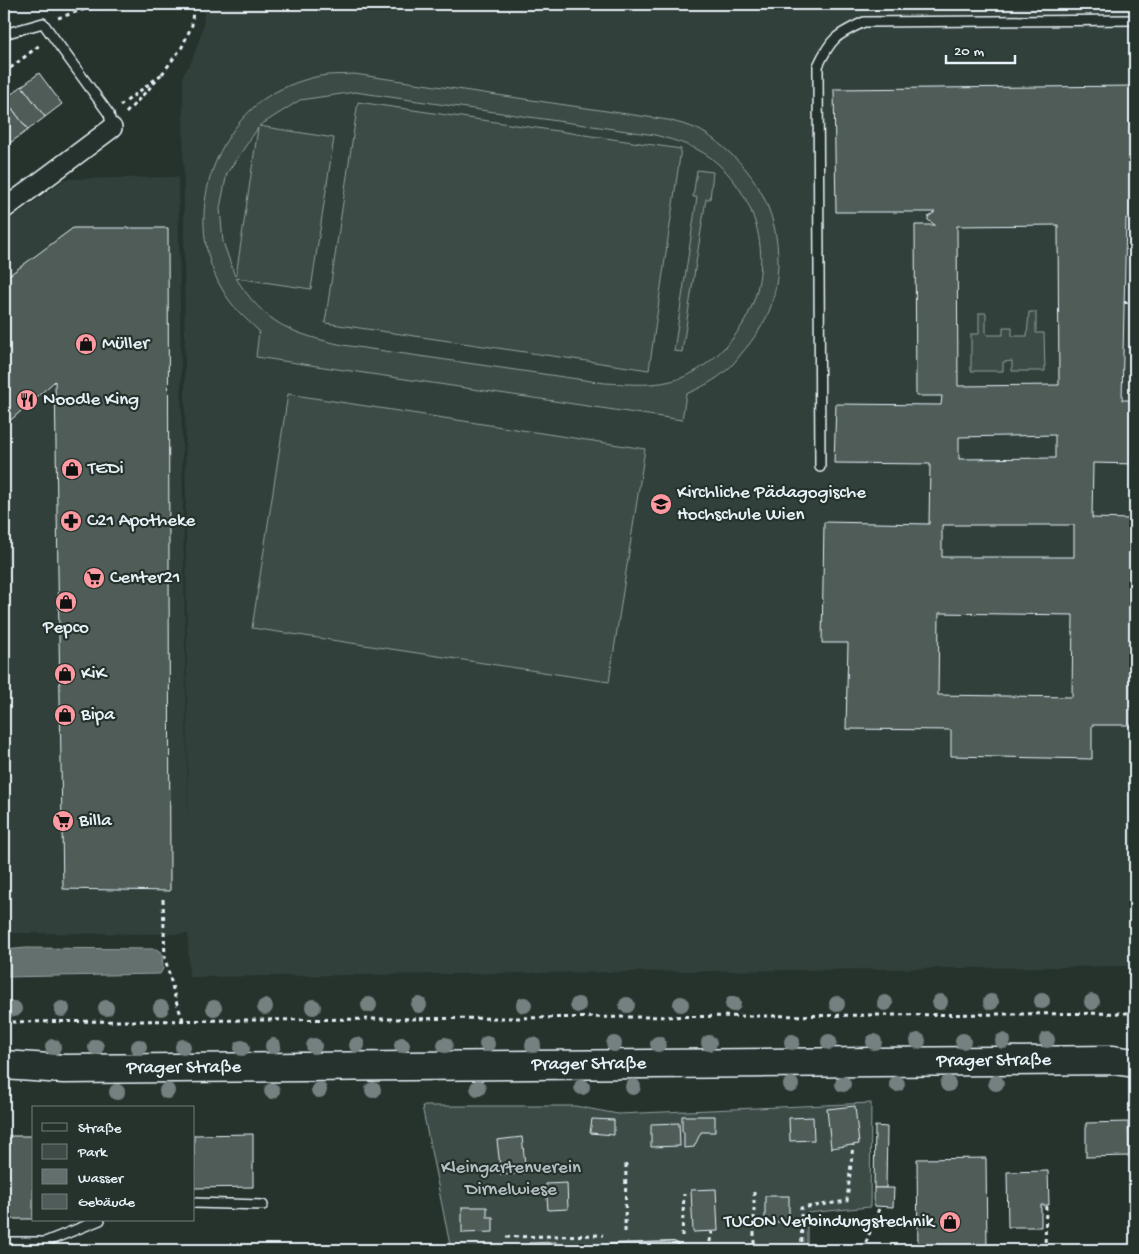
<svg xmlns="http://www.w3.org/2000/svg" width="1139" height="1254" viewBox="0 0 1139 1254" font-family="'Gochi Hand',sans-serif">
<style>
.built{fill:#333f3a}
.green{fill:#3e4b47;stroke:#939ea0;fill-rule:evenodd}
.water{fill:#636f6d;stroke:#98a3a5}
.building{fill:#505c59;stroke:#e8f1f8;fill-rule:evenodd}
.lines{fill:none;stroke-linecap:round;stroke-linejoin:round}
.lane-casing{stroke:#e8f1f8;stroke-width:12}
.street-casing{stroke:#e8f1f8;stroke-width:22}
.primary-casing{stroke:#e8f1f8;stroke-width:31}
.path{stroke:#e8f1f8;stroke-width:3;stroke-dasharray:4 4;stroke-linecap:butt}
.lane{stroke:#26332d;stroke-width:9}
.street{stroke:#26332d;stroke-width:19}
.primary{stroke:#26332d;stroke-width:28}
.tree{fill:#758080}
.labels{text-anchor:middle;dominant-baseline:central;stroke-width:4.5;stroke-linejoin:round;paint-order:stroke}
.poi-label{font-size:19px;fill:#e8f1f8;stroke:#26332d;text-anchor:start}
.street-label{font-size:19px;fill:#e8f1f8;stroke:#26332d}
.park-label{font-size:19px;fill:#b5bfc3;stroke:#26332d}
</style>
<rect width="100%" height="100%" fill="#26332d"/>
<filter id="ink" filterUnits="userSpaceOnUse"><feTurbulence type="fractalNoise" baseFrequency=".02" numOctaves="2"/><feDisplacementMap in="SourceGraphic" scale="10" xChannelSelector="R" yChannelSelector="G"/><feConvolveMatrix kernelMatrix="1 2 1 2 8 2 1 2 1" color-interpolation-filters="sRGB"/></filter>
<g filter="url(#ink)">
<path class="built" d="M205 4H1135V966L189 977 188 934 4 933V224L65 179 178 177 188 833 183 75 191 63 197 47 203 27Z"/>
<g class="green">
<path d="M354 74 668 120C678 123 688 125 697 129 710 135 721 145 731 154 774 192 788 252 771 306 765 324 753 340 741 354 737 359 733 365 728 369 716 380 701 388 686 394L682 420 256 357 259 331C245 318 231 306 222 289 186 227 206 145 261 101 277 89 300 80 320 76 331 74 343 75 354 74ZM355 92 655 135C677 141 700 147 717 163 772 212 776 296 724 348 712 361 697 372 681 378 657 387 630 384 605 383L343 345C292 334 265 324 236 278L311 289 334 138 259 126 300 100ZM258 128 236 276H235L223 242 220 208 227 173Z"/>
<path d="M358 102 681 149 649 370 325 323Z"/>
<path d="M697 170 713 172 710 199H706L682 352 674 351 697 197H693Z"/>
<path d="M1029 312H1036V333H1044L1045 371H1012V361L1003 362V371H971V334H979V313H986V333L987 335H1003V327H1012V336H1027Z"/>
<path d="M288 394 645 449 609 682 252 628Z"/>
<path d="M871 1103 870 1207 807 1213V1250H451L422 1106H575L618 1114Z"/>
</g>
<path class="water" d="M27 948 156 949 162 953 163 969 160 974 4 977V950Z"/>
<g class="building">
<path d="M39 73 62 104 45 117 22 86Z"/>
<path d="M22 86 45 117 28 130 5 99Z"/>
<path d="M1135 86V218H1126L1122 400H1135V464L1093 463 1092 518 1132 519 1130 671H1135V725H1092V759L951 756V730L846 729 848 643H822L824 522 929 524 930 464 834 463 836 404 941 405 942 396H916L915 225H935L928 220V217L935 212H836L834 89ZM1058 225 1059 385 958 386 957 226ZM1055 435V458L959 459V437ZM942 525H1074V557H942ZM939 613 1073 615 1072 697 938 695Z"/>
<path d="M5 99 28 130 10 143 4 135Z"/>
<path d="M4 135 10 143 4 148Z"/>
<path d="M73 228H168L170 891 63 889 55 381 4 426V279Z"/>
<path d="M855 1106 859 1144 831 1148 827 1109Z"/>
<path d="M682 1116H715V1132H701L694 1147 684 1148V1132H682Z"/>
<path d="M813 1117 814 1140 790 1141 789 1118Z"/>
<path d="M592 1119 614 1120V1135L590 1133Z"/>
<path d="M1128 1122 1129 1156 1086 1157V1123Z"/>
<path d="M679 1123 680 1146 651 1147V1124Z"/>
<path d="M875 1126 887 1127 886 1188H874Z"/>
<path d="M253 1134V1187L194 1188V1135Z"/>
<path d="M4 1136H34L33 1219H4Z"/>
<path d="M522 1137 526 1173 501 1175 497 1140Z"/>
<path d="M986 1158 987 1250H918L917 1159Z"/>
<path d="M1048 1171 1049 1205H1041V1227H1008L1007 1172Z"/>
<path d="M567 1183 568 1209 548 1210 546 1184Z"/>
<path d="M874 1188H894L893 1207 874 1206Z"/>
<path d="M716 1189 718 1231 693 1232 691 1190Z"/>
<rect x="765" y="1196" width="24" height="26"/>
<path d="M462 1207H487V1217H493V1232L462 1233Z"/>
<path d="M556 1242V1250H529V1243Z"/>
</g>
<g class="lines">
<g class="lane-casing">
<g id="lane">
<path d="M4 34 43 23 109 114 112 128"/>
<path d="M820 467 818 66C831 38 836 35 864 22L1135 20"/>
<path d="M194 1203 263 1205"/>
<path d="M4 1242H45L100 1220"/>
<path d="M611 1250V1249L673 1247V1250"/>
</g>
</g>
<g class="street-casing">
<path id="street" d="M4 209 112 128"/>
</g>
<g class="primary-casing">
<g id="primary">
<path id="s1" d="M4 1065 64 1069 1113 1060 1135 1063"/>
</g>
</g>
<g class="path">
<path d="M58 18 82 10 119 4"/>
<path d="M4 73 41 44"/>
<path d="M162 74 182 47 192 25 193 4"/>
<path d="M120 106 162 74"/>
<path d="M126 113 156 81"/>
<path d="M1124 302 1135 304"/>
<path d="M163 899 165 958 176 1001 183 1020"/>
<path d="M4 1022 1135 1013"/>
<path d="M754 1192V1250"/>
<path d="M625 1232 626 1163"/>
<path d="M682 1236 684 1194"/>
<path d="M506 1237 603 1235"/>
<path d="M708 1250 712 1232"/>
<path d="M802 1250 801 1208 847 1201 853 1145"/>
<path d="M863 1250 880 1206"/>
<path d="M1045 1250 1046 1205"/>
</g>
<use href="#lane" class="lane"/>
<use href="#street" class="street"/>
<use href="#primary" class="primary"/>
</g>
<g class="tree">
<circle cx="1042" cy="1001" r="8"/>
<circle cx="940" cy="1002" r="8"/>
<circle cx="991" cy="1002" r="8"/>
<circle cx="1092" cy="1002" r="8"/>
<circle cx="885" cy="1003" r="8"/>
<circle cx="681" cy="1004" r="8"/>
<circle cx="733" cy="1004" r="8"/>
<circle cx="837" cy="1004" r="8"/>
<circle cx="369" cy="1005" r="8"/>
<circle cx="419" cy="1005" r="8"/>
<circle cx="524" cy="1005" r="8"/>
<circle cx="578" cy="1005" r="8"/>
<circle cx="627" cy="1005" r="8"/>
<circle cx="265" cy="1007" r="8"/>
<circle cx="313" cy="1007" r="8"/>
<circle cx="106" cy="1008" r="8"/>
<circle cx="161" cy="1008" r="8"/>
<circle cx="214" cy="1008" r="8"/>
<circle cx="14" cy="1009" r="8"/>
<circle cx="62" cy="1009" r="8"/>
<circle cx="1047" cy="1040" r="8"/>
<circle cx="918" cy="1041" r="8"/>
<circle cx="963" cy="1041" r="8"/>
<circle cx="1003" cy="1041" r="8"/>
<circle cx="792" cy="1042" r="8"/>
<circle cx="829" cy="1042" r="8"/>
<circle cx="874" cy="1042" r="8"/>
<circle cx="709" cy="1043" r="8"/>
<circle cx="487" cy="1044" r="8"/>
<circle cx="614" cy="1044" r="8"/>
<circle cx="658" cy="1044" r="8"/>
<circle cx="357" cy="1045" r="8"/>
<circle cx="402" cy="1045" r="8"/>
<circle cx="445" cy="1045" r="8"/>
<circle cx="533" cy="1045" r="8"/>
<circle cx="273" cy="1046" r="8"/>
<circle cx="314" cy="1046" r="8"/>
<circle cx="53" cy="1047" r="8"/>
<circle cx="96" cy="1047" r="8"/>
<circle cx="139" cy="1047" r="8"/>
<circle cx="183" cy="1047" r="8"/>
<circle cx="242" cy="1048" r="8"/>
<circle cx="996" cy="1083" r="8"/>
<circle cx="843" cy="1084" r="8"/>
<circle cx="897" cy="1084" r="8"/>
<circle cx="948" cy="1084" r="8"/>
<circle cx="791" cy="1085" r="8"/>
<circle cx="582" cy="1087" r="8"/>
<circle cx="633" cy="1087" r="8"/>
<circle cx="478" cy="1088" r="8"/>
<circle cx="319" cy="1090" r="8"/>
<circle cx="373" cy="1090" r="8"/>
<circle cx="167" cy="1091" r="8"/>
<circle cx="272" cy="1091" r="8"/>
<circle cx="117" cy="1092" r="8"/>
</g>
</g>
<defs>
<g id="shop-disc" transform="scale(1.125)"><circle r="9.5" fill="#ff9aa2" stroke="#26332d"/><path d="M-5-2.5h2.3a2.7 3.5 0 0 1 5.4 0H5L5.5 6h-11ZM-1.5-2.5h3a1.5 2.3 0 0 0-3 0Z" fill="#111"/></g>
<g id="restaurant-disc" transform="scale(1.125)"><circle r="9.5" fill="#ff9aa2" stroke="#26332d"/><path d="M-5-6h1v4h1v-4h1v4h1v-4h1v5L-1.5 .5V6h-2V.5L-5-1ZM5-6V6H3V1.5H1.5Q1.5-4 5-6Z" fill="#111"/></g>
<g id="university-disc" transform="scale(1.125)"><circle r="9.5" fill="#ff9aa2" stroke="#26332d"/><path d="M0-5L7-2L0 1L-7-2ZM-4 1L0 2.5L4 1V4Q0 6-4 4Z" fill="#111"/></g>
<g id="pharmacy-disc" transform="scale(1.125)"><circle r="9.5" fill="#ff9aa2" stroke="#26332d"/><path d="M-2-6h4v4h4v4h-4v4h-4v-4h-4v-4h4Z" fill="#111"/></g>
<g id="supermarket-disc" transform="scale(1.125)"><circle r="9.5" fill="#ff9aa2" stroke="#26332d"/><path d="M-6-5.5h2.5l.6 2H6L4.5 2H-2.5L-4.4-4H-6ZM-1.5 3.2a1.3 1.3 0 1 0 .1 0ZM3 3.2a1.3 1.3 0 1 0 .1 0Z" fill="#111"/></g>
</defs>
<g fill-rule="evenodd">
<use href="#shop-disc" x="86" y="344"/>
<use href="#restaurant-disc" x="27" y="400"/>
<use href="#shop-disc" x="72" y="469"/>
<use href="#university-disc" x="661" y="504"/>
<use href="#pharmacy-disc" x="71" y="521"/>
<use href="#supermarket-disc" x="94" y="578"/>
<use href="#shop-disc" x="66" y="602"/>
<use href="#shop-disc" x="65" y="674"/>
<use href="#shop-disc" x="65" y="715"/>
<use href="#supermarket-disc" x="63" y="821"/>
<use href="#shop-disc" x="950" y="1222"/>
</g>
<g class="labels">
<g class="poi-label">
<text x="102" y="344">Müller</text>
<text x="43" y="400">Noodle King</text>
<text x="88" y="469">TEDi</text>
<text x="677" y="493">Kirchliche Pädagogische<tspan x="677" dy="22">Hochschule Wien</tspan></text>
<text x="87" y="521">C21 Apotheke</text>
<text x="110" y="578">Center21</text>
<text x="66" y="628" text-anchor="middle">Pepco</text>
<text x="81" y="674">KiK</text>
<text x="81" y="715">Bipa</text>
<text x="79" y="821">Billa</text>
<text x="934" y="1222" text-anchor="end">TUCON Verbindungstechnik</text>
</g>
<g class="street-label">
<text stroke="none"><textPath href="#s1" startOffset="990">Prager Straße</textPath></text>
<text stroke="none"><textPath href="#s1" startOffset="585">Prager Straße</textPath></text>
<text stroke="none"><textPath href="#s1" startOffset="180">Prager Straße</textPath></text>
</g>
<g class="park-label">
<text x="511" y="1168">Kleingartenverein<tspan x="511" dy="22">Dirnelwiese</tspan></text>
</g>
</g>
<rect width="1139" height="1254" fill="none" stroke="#26332d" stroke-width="20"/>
<rect x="10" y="10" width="1119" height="1234" fill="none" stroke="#e8f1f8" stroke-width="2" filter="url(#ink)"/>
<rect x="32" y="1106" width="162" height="115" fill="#26332d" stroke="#747f7e"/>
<rect x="42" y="1123" width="25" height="8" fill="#26332d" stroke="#747f7e"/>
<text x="78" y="1132" font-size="15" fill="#e8f1f8">Straße</text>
<rect x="42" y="1144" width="25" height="15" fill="#3e4b47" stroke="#747f7e"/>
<text x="78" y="1156" font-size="15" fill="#e8f1f8">Park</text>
<rect x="42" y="1169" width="25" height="15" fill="#636f6d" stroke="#747f7e"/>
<text x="78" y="1182" font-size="15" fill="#e8f1f8">Wasser</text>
<rect x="42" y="1194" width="25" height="15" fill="#505c59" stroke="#747f7e"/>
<text x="78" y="1206" font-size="15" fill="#e8f1f8">Gebäude</text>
<path d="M946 55v8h69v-8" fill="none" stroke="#e8f1f8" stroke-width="2.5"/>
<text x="954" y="55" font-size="15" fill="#e8f1f8" stroke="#26332d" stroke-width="4" paint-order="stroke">20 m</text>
</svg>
